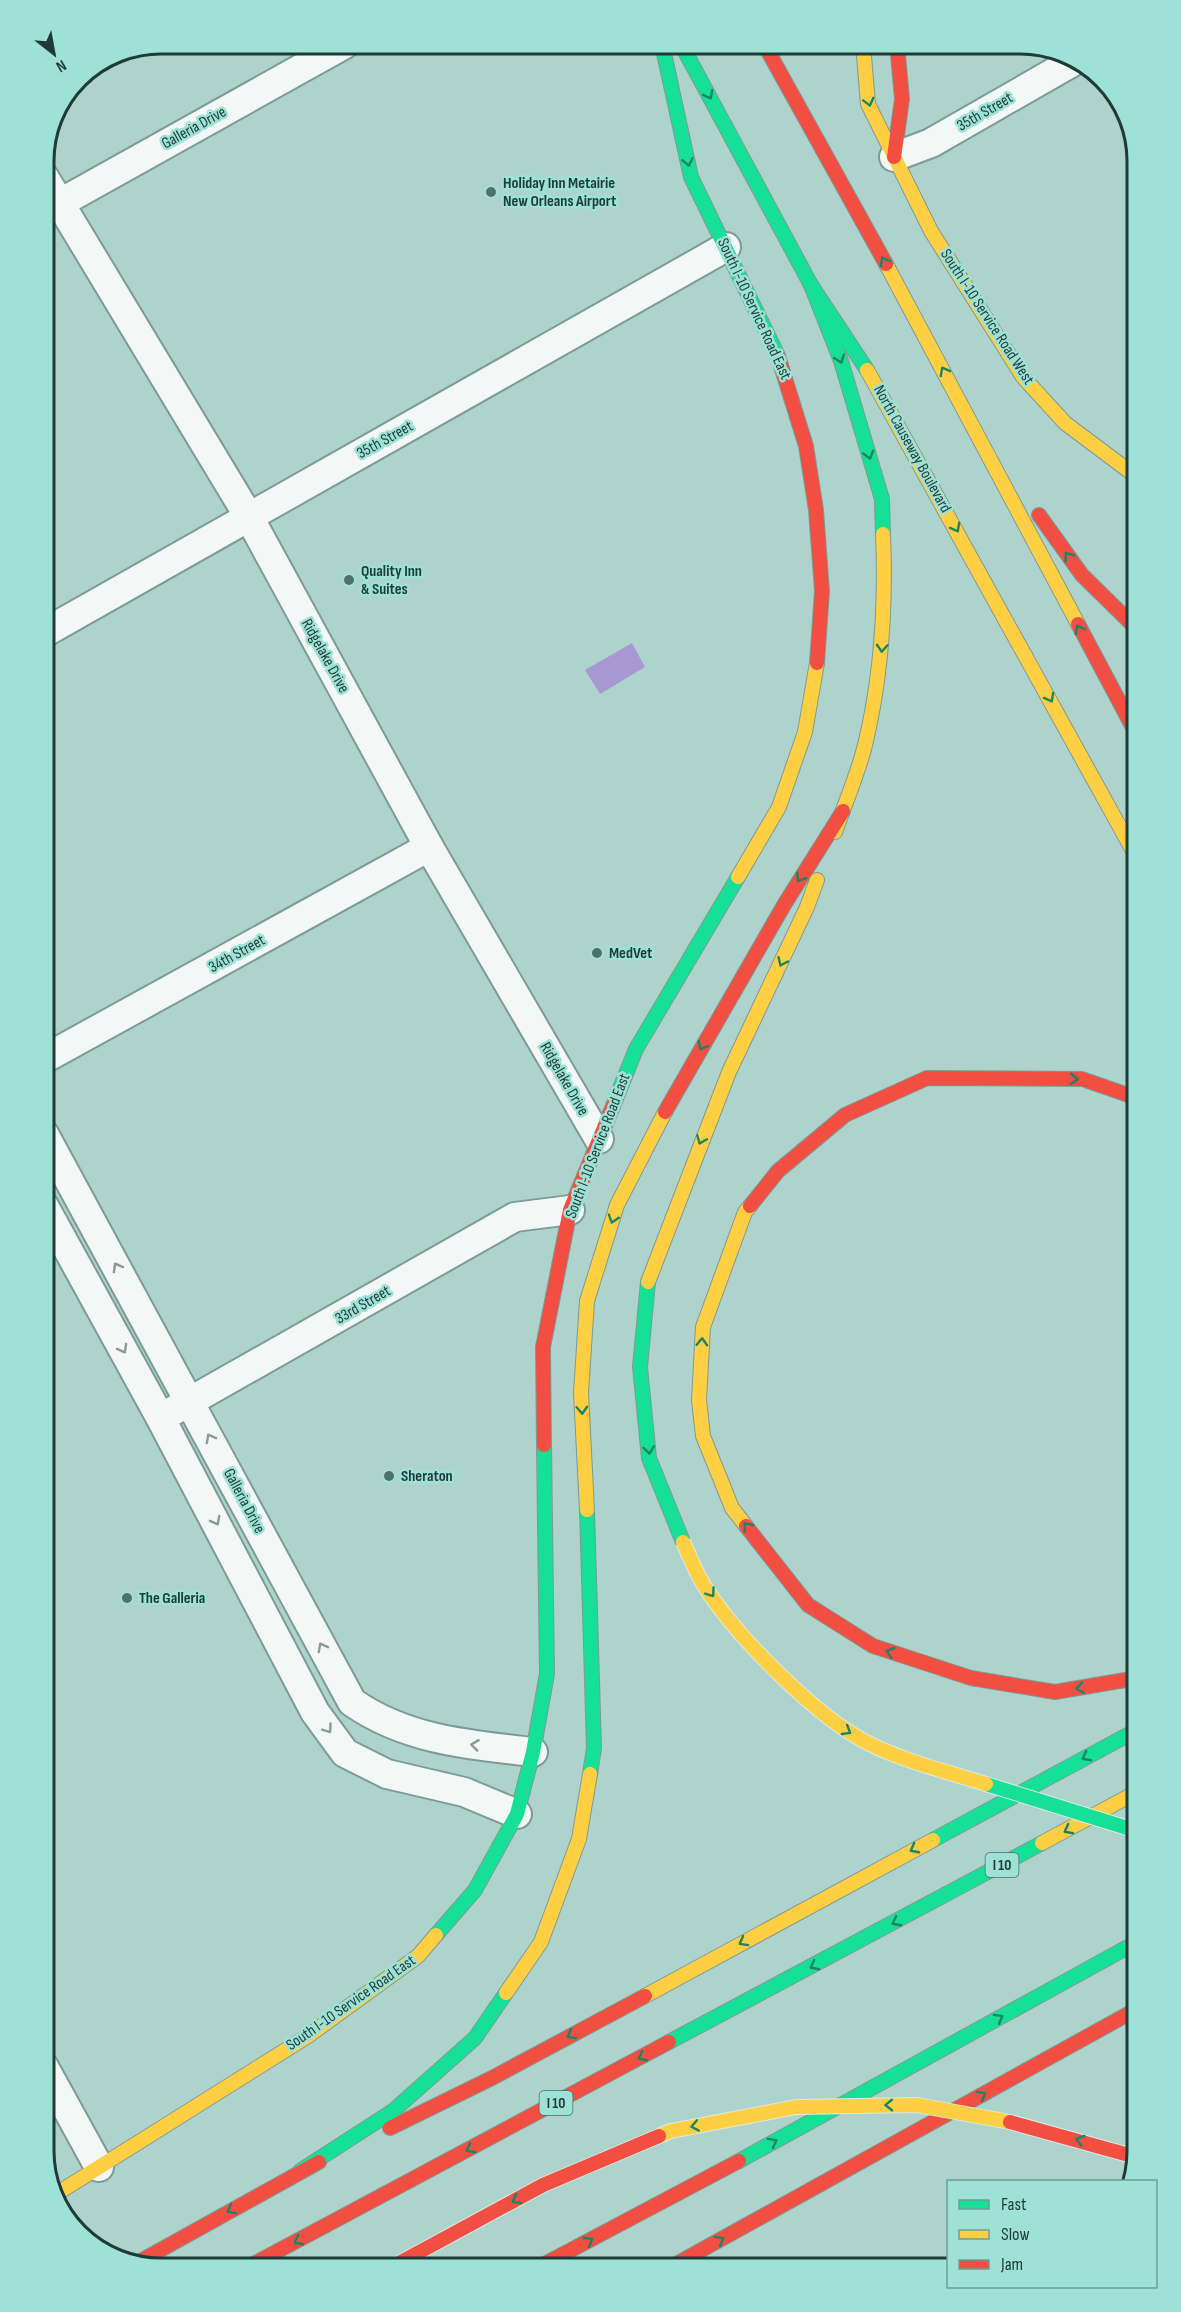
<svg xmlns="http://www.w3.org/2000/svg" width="1181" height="2312" viewBox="0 0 1181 2312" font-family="'Sofia Sans Condensed',sans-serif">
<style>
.water{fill:#a798d2}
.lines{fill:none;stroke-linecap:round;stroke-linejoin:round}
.street-casing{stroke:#7d9b96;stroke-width:32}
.fast-casing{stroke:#7d9b96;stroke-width:16}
.slow-casing{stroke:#7d9b96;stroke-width:16}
.jam-casing{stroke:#7d9b96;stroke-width:16}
.street{stroke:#f3f8f7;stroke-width:28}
.fast{stroke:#16e098;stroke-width:14}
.slow{stroke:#ffcf43;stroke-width:14}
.jam{stroke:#f24e42;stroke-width:14}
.fast-bridge-casing{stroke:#daebe8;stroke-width:16;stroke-linecap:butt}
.slow-bridge-casing{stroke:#daebe8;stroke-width:16;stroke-linecap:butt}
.jam-bridge-casing{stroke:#daebe8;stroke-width:16;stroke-linecap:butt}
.fast-bridge{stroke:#16e098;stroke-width:14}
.slow-bridge{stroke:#ffcf43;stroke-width:14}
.jam-bridge{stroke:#f24e42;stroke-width:14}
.oneway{stroke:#1b8563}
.oneway2{stroke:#899a97}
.poi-dot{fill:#51706b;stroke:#9ee2d7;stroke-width:2}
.labels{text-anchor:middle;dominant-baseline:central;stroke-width:5;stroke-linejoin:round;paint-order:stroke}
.shield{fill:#9ee2d7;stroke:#456d67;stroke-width:1.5}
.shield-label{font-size:15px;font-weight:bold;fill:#1f3b37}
.street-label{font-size:16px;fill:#1f3b37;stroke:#9ee2d7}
.poi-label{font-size:16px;font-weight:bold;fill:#1f3b37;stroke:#9ee2d7;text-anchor:start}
.rim{fill:none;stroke:#1f3b37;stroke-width:3}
</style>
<rect width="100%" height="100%" fill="#add3cc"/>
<path class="water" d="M632 643 645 667 600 694 585 670Z"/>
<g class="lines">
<g class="street-casing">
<g id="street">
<path d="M894 157 931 143 1074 61"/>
<path d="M44 177 249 517 429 847 599 1139"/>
<path d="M44 212 345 44"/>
<path d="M44 633 726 247"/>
<path d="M44 1059 429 847"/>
<path d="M44 1134 352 1702C406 1740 470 1745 533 1752"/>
<path d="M44 1206 160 1417 315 1712 345 1753 387 1774 464 1792 517 1814"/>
<path d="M173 1411 515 1217 570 1210"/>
<path d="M44 2067 99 2167"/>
</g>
</g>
<g class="fast-casing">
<g id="fast">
<path d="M662 44 691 177 778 356"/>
<path d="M681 44 811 285 867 370"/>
<path d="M811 285 841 361 882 499 883 534"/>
<path d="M613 1106 636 1049 738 877"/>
<path d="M648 1282 640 1367 649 1458 683 1542"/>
<path d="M587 1510 594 1748 590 1774"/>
<path d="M933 1840 1137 1730"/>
<path d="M436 1935 475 1890 517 1814 533 1752 547 1674 544 1445"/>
<path d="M669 2042 1042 1843"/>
<path d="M739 2161 1137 1942"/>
<path d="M300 2171 393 2111 475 2038 506 1993"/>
</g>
</g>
<g class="slow-casing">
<g id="slow">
<path d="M863 44 868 104 931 231 1023 377 1065 423 1137 477"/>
<path d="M886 264 1078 624"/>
<path d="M867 370 1137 858"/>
<path d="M835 832C845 803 858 774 865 745 882 675 886 605 883 534"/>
<path d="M738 877 779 807 805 732 817 663"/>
<path d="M648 1282 729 1072 807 907 817 880"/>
<path d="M587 1510 581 1393 587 1301 617 1205 665 1112"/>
<path d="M746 1526 732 1508 703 1436 699 1400 703 1327 745 1212 750 1206"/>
<path d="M1042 1843 1137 1792"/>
<path d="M506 1993 541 1942 579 1839 590 1774"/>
<path d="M645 1996 933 1840"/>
<path d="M53 2196 308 2036 418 1956 436 1935"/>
</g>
</g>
<g class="jam-casing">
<g id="jam">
<path d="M764 44 886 264"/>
<path d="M894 157 902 99 897 44"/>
<path d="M778 356 806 446 816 510 822 591 817 663"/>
<path d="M1039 515 1082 575 1137 629"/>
<path d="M1078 624 1137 735"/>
<path d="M665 1112 784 905 843 811"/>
<path d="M750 1206 778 1171 845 1115 927 1078 1082 1079 1137 1098"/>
<path d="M544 1445 543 1347 570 1210 613 1106"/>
<path d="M746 1526 808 1605 873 1646 971 1678 1055 1692 1137 1678"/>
<path d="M390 2128 492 2078 645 1996"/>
<path d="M137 2263 319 2162"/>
<path d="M246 2268 669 2042"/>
<path d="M537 2268 739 2161"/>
<path d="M669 2268 1137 2009"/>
</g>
</g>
<use href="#street" class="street"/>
<use href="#fast" class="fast"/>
<use href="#slow" class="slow"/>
<use href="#jam" class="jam"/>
<g class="fast-bridge-casing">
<path id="fast-bridge" d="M986 1784 1137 1831"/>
</g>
<g class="slow-bridge-casing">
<g id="slow-bridge">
<path d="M683 1542C690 1557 696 1573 705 1587 736 1636 818 1719 870 1744 906 1762 948 1772 986 1784"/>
<path d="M659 2136 671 2131 796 2107 917 2105 1010 2122"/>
</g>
</g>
<g class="jam-bridge-casing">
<g id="jam-bridge">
<path d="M1010 2122 1136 2157"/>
<path d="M390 2268 543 2185 659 2136"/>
</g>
</g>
<use href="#fast-bridge" class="fast-bridge"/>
<use href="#slow-bridge" class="slow-bridge"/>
<use href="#jam-bridge" class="jam-bridge"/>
</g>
<defs><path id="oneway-chevron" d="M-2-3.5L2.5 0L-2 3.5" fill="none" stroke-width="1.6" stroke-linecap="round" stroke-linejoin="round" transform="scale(1.5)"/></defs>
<g class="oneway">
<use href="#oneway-chevron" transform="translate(709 95) rotate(62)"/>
<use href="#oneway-chevron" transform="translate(869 102) rotate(76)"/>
<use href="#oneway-chevron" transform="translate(688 162) rotate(78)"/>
<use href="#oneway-chevron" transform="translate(884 261) rotate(-119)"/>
<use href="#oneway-chevron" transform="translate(840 359) rotate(70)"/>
<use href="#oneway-chevron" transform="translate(944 371) rotate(-118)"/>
<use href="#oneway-chevron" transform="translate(869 455) rotate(74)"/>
<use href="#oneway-chevron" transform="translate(956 528) rotate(61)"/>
<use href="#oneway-chevron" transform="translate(1068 556) rotate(-126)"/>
<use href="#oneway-chevron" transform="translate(1079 629) rotate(-118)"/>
<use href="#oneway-chevron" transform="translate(882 648) rotate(93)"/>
<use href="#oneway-chevron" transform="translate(1050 698) rotate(61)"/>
<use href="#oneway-chevron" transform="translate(800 878) rotate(122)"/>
<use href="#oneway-chevron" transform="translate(782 962) rotate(115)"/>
<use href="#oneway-chevron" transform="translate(702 1046) rotate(119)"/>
<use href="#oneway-chevron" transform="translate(1074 1079) rotate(4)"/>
<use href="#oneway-chevron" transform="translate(701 1140) rotate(112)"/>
<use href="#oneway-chevron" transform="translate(613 1219) rotate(107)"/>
<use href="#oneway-chevron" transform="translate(702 1342) rotate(-88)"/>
<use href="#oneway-chevron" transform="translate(582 1410) rotate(87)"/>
<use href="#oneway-chevron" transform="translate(649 1450) rotate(82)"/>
<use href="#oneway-chevron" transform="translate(747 1526) rotate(-128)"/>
<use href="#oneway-chevron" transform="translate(711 1593) rotate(54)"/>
<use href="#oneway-chevron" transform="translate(890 1652) rotate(-162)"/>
<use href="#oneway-chevron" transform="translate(1080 1688) rotate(171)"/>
<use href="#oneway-chevron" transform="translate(847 1731) rotate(31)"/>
<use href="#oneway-chevron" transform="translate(1086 1757) rotate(152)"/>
<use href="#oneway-chevron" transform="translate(1068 1830) rotate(152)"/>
<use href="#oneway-chevron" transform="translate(914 1849) rotate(152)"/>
<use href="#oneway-chevron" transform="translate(896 1922) rotate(152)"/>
<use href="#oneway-chevron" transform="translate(743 1942) rotate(151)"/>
<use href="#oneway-chevron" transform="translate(814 1966) rotate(152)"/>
<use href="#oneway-chevron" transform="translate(999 2018) rotate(-29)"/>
<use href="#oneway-chevron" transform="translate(571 2035) rotate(151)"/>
<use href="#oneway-chevron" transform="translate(642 2057) rotate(152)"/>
<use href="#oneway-chevron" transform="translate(982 2095) rotate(-29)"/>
<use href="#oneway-chevron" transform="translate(889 2105) rotate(179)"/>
<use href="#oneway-chevron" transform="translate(695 2126) rotate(169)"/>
<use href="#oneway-chevron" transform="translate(1080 2140) rotate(-164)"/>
<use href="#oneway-chevron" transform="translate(773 2142) rotate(-29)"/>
<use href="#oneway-chevron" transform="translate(470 2149) rotate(152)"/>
<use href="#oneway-chevron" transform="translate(516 2200) rotate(151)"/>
<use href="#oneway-chevron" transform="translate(231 2210) rotate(151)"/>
<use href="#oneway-chevron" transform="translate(720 2240) rotate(-29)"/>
<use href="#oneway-chevron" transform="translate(298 2241) rotate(152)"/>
<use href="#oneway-chevron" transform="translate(589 2241) rotate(-28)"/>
</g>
<g class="oneway2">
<use href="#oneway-chevron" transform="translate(117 1267) rotate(-119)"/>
<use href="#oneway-chevron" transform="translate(123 1349) rotate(61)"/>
<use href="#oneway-chevron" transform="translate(210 1438) rotate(-118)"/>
<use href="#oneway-chevron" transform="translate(216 1521) rotate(62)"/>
<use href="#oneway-chevron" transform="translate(322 1647) rotate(-118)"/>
<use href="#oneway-chevron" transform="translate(328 1729) rotate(54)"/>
<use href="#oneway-chevron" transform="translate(475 1745) rotate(-173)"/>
</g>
<g class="poi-dot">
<circle cx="491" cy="192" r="6"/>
<circle cx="349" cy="580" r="6"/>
<circle cx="597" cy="953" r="6"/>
<circle cx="389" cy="1476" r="6"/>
<circle cx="127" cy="1598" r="6"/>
</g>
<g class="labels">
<g class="shield">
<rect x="985.5" y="1853" width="33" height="24" rx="4.5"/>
<rect x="539.5" y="2091" width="33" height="24" rx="4.5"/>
</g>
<g class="shield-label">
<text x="1002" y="1865">I 10</text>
<text x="556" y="2103">I 10</text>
</g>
<g class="street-label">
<text transform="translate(985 112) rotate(-30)">35th Street</text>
<text transform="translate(194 128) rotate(-29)">Galleria Drive</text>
<text transform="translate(754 309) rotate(65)">South I-10 Service Road East</text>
<text transform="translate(987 317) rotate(57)">South I-10 Service Road West</text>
<text transform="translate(385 440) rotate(-29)">35th Street</text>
<text transform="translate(912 449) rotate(61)">North Causeway Boulevard</text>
<text transform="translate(325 656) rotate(61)">Ridgelake Drive</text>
<text transform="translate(237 954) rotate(-29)">34th Street</text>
<text transform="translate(564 1079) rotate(60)">Ridgelake Drive</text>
<text transform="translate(598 1146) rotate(-69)">South I-10 Service Road East</text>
<text transform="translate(363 1305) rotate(-30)">33rd Street</text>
<text transform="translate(244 1501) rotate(62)">Galleria Drive</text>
<text transform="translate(351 2003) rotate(-35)">South I-10 Service Road East</text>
</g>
<g class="poi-label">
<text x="503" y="183">Holiday Inn Metairie<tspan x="503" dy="18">New Orleans Airport</tspan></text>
<text x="361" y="571">Quality Inn<tspan x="361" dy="18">&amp; Suites</tspan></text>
<text x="609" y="953">MedVet</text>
<text x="401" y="1476">Sheraton</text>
<text x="139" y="1598">The Galleria</text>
</g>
</g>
<path d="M0 0H1181V2312H0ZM161 54H1020A107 107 0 0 1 1127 161V2151A107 107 0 0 1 1020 2258H161A107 107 0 0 1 54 2151V161A107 107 0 0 1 161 54Z" fill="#9ee2d7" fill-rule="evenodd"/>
<path class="rim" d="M161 54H1020A107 107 0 0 1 1127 161V2151A107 107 0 0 1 1020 2258H161A107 107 0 0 1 54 2151V161A107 107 0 0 1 161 54Z"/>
<rect x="947" y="2180" width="210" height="108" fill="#9ee2d7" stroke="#6b9f97" stroke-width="1.5"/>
<rect x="959" y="2200" width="30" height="9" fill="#16e098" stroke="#6b9f97" stroke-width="1.5"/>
<text x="1001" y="2210" font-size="18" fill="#1f3b37">Fast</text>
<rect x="959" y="2230" width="30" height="9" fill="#ffcf43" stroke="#6b9f97" stroke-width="1.5"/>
<text x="1001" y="2240" font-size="18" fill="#1f3b37">Slow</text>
<rect x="959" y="2260" width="30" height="9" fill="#f24e42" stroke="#6b9f97" stroke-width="1.5"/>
<text x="1001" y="2270" font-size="18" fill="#1f3b37">Jam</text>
<g transform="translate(54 54) rotate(149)" stroke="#9ee2d7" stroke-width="4.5" paint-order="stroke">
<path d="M0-4.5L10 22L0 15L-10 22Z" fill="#1f3b37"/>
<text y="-9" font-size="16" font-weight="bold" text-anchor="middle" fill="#1f3b37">N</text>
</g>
</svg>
